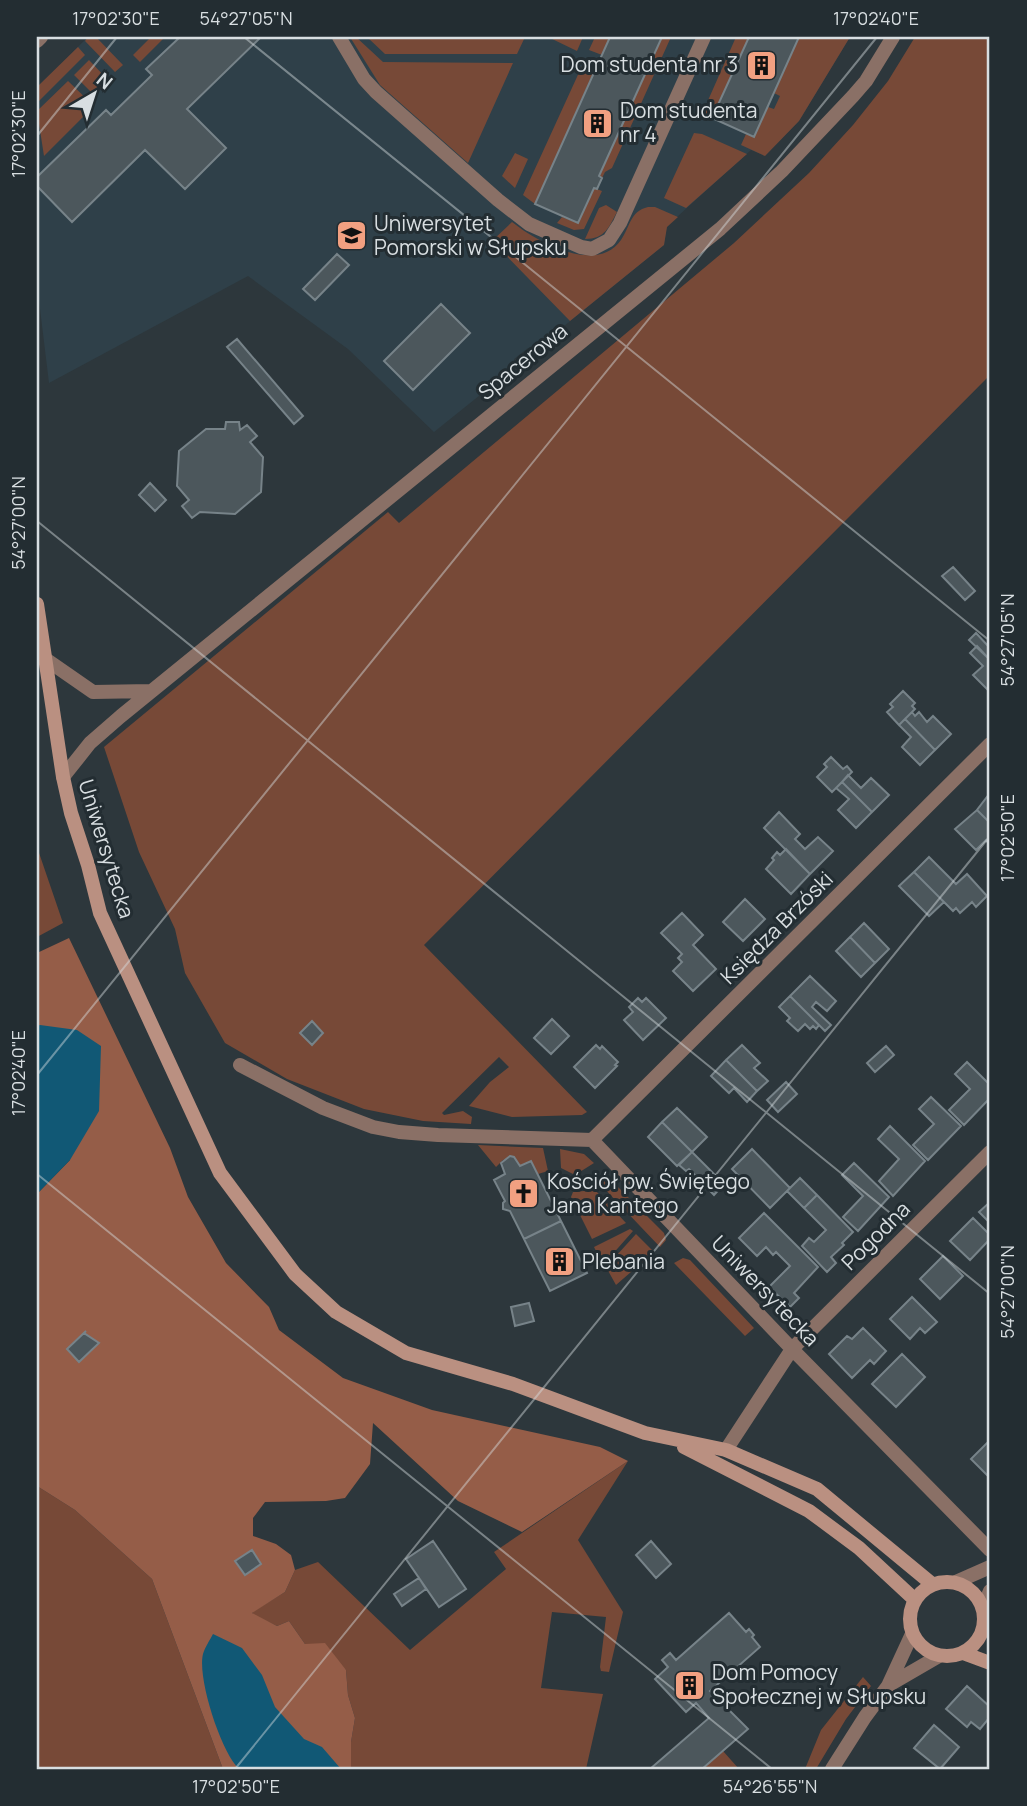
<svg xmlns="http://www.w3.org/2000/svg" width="1027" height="1806" font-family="Manrope,sans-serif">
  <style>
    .built { fill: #2f4049 }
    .green { fill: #774937 }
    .forest { fill: #955d48 }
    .water { fill: #115875 }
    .building { fill: #4c575c; stroke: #778389; stroke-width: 2 }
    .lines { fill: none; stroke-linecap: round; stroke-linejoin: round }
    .minor { stroke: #8a7066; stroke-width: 14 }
    .tertiary { stroke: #8a7066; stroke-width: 14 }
    .secondary { stroke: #ba9081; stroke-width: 14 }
    .ticks { fill: none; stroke: #d8dee1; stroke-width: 2; stroke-opacity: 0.45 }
    .labels { text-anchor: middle; stroke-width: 6; stroke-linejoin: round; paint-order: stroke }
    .poi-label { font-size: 21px; fill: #d8dee1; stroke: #232d32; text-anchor: start }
    .street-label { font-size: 21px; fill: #d8dee1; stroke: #232d32 }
    .neatline { fill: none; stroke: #d8dee1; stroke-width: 2.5 }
    .ticks-label { font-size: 18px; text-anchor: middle; fill: #d8dee1 }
  </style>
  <rect width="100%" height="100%" fill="#2d373c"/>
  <!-- built -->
  <path class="built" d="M88 37H850L799 121 765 156 751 150 667 226 664 245 537 348H528L514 359 515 367 434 432 348 349 248 276 49 383 37 284V87Z"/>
  <!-- green -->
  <path class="green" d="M88 37H96L123 65 115 72 85 41Z
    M151 37H165L140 62 133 55Z
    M350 37H356L383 62 513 63 468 163 380 85Z
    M367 37H525L517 54H385Z
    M548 37H583L577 51Z
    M595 37H610L602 55 589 50Z
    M662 37H671L612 168 605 172 602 178 599 176Z
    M736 37H749L712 118 702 114Z
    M799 37H850L799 121 765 156 741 145 746 134 754 137 768 107 774 109 780 96 774 93Z
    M915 37H990V375L424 945 587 1112 582 1115 512 1117 469 1106 490 1082 509 1067 499 1057 442 1113 444 1115 463 1111 472 1117 471 1124 423 1121 364 1109 287 1079 225 1043 185 973 175 929 139 852 104 747 388 512 399 523 734 243 809 173 853 125 888 81Z
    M78 47 85 55 37 103V87Z
    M89 60 108 80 97 93 93 94 74 75Z
    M582 66 594 71 535 204 523 195Z
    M68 81 94 106 44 156 37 111Z
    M694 133 702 134 747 154 686 208 664 198Z
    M515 153 528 159 515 188 502 176Z
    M594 188 602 191 584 229 574 230 557 223 562 217 578 223Z
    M606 205 617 212C609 227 605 239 585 239L599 208Z
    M648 207H655L678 217 667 227 664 245 570 321 492 241 512 222C537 242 597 275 621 240 630 227 630 211 648 207Z
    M37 847 63 923 37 937Z
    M478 1145 543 1148 548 1171 538 1174 531 1161 520 1166 514 1157 503 1160 496 1167Z
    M560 1149 584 1154 594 1163 575 1175 561 1168Z
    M608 1177 664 1233 666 1240 660 1247 600 1184Z
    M595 1190 626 1223 592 1239 571 1197 573 1192Z
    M630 1229 633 1231 603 1265 594 1247Z
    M636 1234 654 1252 616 1285 606 1267Z
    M683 1258 690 1260 754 1328 745 1336 674 1263Z
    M628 1461 578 1540 623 1612 609 1672 601 1671 600 1667 606 1617 552 1612 541 1688 603 1694 586 1769H351V1742L355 1718 348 1695 346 1670 305 1644 289 1621 277 1626 254 1615 252 1613 254 1611 285 1592 295 1570 318 1562 410 1650 506 1569 494 1552Z
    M37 1486 75 1510 152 1579 223 1769H37Z
    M863 1677 871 1686 846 1719 816 1769H805L821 1730Z
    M723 1751 739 1769H702Z"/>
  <!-- forest -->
  <path class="forest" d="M69 938 170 1148 188 1197 226 1263 269 1307 279 1330 343 1378 432 1410 600 1447 628 1461 522 1532 458 1501 373 1423 370 1464 345 1498 326 1501 265 1502 253 1518V1536L276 1544 291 1555 295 1570 285 1592 252 1613 277 1626 289 1621 305 1644 325 1643 346 1670 348 1695 355 1718 351 1742V1769H223L152 1579 75 1510 37 1486V1194L70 1160 37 1026V953Z"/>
  <!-- water -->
  <path class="water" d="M40 1025 77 1030 101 1046 99 1111 70 1160 37 1194V1026Z
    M213 1634 242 1648 262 1675 275 1707 304 1739 322 1747 341 1769H239C221 1752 197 1678 203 1654 205 1647 210 1640 213 1634Z"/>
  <!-- building -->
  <path class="building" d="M180 37H261L187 109 226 148 185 189 145 150 72 222 37 186V177L106 110 111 115 152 75 146 69Z
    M610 37H662L599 176 602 178 597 189 594 188 578 223 535 204Z
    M749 37H799L754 137 712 118Z
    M337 254 349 265 315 300 303 289Z
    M441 304 470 333 413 390 384 361Z
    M237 339 303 416 294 424 227 347Z
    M226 422H239L240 430 247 425 257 436 250 442 263 457 261 492 235 514 200 512 192 518 182 506 189 500 177 486 179 451 206 429H225Z
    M150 483 166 500 155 511 139 495Z
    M953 567 975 591 965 600 942 576Z
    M976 633 989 647 990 646V660L969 640Z
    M977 646 990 660V692L973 675 983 666 970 653Z
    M903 691 915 703 912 706 915 709 899 725 887 712 893 707 890 704Z
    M912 712 915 716 919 712 927 722 933 716 951 734 935 750 905 719Z
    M905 719 935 750 920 765 902 747 911 737 899 725Z
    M831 757 843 769 847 766 852 772 832 792 817 777 827 767 824 764Z
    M848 775 861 788 871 778 889 795 872 812 842 782Z
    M842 782 872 812 856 828 838 810 849 799 836 788Z
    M990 793V823L977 810Z
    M977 810 990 823V841L988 843 986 840 976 850 955 829Z
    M779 812 800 834 795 839 805 849 818 837 833 851 810 874 764 828Z
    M786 849 810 874 791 894 766 869 774 860 772 858 777 852 780 855Z
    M929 857 956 884 967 874 987 896 976 907 972 902 960 913 956 908 953 911 914 872Z
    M914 872 944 902 929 916 899 886Z
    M745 899 765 919 743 941 723 922Z
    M682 913 703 935 693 945 716 969 693 991 673 971 682 962 678 958 682 954 661 933Z
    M864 923 889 949 875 963 850 937Z
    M850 937 875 963 861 977 836 951Z
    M810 976 836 1001 827 1011 816 1002 812 1007 831 1025 825 1031 790 996Z
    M790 996 819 1025 816 1029 813 1026 810 1029 805 1024 798 1031 787 1021 790 1018 779 1007Z
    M638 998 642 1002 646 998 666 1018 643 1040 624 1020 633 1012 629 1007Z
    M552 1019 569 1036 551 1054 534 1038Z
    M312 1021 323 1033 312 1045 300 1033Z
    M596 1045 600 1049 602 1046 618 1062 615 1065 617 1066 595 1088 574 1067Z
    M742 1045 760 1063 754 1068 768 1081 757 1091 726 1060Z
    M886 1046 894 1055 875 1072 867 1063Z
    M726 1060 757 1091 747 1102 734 1088 729 1093 711 1076Z
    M967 1062 990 1085V1098L964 1125 949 1110 970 1089 955 1074Z
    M786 1082 797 1094 778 1112 767 1100Z
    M931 1097 961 1126 928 1160 913 1145 934 1124 919 1109Z
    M677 1108 707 1137 692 1152 662 1122Z
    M662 1122 692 1152 677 1166 648 1137Z
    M890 1126 925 1161 893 1196 879 1181 899 1159 878 1139Z
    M752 1149 790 1188 770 1208 732 1169Z
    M692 1152 724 1184 714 1195 689 1169 686 1171 679 1165Z
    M510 1156 514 1157 520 1166 531 1161 561 1221 524 1239 510 1211 503 1209V1203L505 1201 494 1180 505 1174 501 1163Z
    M854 1163 889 1197 858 1231 843 1217 863 1196 842 1175Z
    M800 1178 817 1195 804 1208 787 1191Z
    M817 1195 853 1232 842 1243 844 1245 831 1257 836 1263 827 1272 802 1246 809 1238 814 1242 826 1230 804 1208Z
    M990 1202V1223L979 1212Z
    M764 1213 818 1267 794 1293 799 1298 790 1307 769 1287 790 1266 776 1252 773 1255 766 1247 757 1256 739 1238Z
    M973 1218 990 1235V1239L970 1260 950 1241Z
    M561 1221 587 1273 550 1291 524 1239Z
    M943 1256 963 1276 940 1299 920 1279Z
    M912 1297 937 1322 925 1333 920 1328 910 1339 890 1319Z
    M529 1303 534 1321 515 1326 511 1307Z
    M863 1328 886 1351 874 1364 870 1360 852 1378 829 1354 847 1336 852 1339Z
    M86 1331 84 1333 99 1343 79 1362 67 1349Z
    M902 1354 925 1377 896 1407 872 1384Z
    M987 1443 990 1445V1478L971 1459Z
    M433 1541 466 1589 439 1607 406 1559Z
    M651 1541 671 1564 656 1578 636 1555Z
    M252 1550 261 1564 245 1575 235 1561Z
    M419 1578 426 1589 402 1606 394 1594Z
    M729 1613 746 1632 749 1629 754 1635 752 1637 760 1647 710 1691 748 1729 702 1769H650L709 1718 696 1703 686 1712 655 1679 668 1667 662 1660 670 1653 676 1660Z
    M967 1686 990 1707V1717L980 1729 971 1722 967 1727 946 1709Z
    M934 1725 959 1747 940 1769 914 1748Z"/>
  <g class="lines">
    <!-- minor -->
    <path class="minor" d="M339 37 364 79 376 92 498 200 529 224 581 247 592 249 609 240 620 223 704 37
      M44 658 93 692 151 691
      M63 777 90 743 121 716 720 229 782 171 853 96 866 81 893 37
      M240 1065 323 1108 373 1127 399 1132 438 1135 592 1140 792 1349 990 1550
      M592 1140 990 744
      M726 1450 792 1349 990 1152
      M889 1685 939 1656
      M832 1769 865 1717 888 1686 912 1634"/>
    <!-- tertiary -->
    <path class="tertiary" d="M37 41 41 37
      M956 1582 990 1567
      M983 1608 990 1591"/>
    <!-- secondary -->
    <path class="secondary" d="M37 604 63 777 71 813 88 865 100 913 220 1173 295 1274 336 1312 406 1353 513 1384 645 1433 726 1450 817 1489 932 1584
      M684 1447 809 1511 859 1548 914 1599
      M910 1619a37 37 0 1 1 74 0a37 37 0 1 1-74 0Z
      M963 1653 990 1663"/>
  </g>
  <!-- ticks -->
  <path class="ticks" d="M244 37 990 641M37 136 117 37M37 521 990 1294M37 1075 877 37M37 1174 772 1769M235 1769 990 836"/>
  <!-- icons -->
  <defs>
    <symbol id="building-square" viewBox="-11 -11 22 22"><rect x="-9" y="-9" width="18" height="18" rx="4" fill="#f2a081" stroke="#232d32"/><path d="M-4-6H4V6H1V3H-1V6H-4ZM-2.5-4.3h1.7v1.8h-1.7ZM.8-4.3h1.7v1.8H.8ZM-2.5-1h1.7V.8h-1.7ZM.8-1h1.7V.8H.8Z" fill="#111"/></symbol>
    <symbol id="university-square" viewBox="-11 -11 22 22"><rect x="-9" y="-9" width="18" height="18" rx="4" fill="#f2a081" stroke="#232d32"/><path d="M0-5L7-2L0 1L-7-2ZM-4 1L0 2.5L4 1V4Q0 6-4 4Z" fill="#111"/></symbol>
    <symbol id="church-square" viewBox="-11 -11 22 22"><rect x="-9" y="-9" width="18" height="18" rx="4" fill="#f2a081" stroke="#232d32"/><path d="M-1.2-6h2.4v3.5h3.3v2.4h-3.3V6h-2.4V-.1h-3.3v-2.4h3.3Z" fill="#111"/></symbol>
  </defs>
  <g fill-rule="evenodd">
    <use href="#building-square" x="744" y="48" width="35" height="35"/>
    <use href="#building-square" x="580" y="106" width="35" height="35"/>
    <use href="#university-square" x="334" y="218" width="35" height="35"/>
    <use href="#church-square" x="506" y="1176" width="35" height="35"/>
    <use href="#building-square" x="542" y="1244" width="35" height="35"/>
    <use href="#building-square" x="672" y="1668" width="35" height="35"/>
  </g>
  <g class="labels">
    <!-- poi labels -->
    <g class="poi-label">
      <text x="738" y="72" text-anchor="end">Dom studenta nr 3</text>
      <text x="620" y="118">Dom studenta<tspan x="620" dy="24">nr 4</tspan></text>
      <text x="374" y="231">Uniwersytet<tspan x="374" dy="24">Pomorski w Słupsku</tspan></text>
      <text x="547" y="1189">Kościół pw. Świętego<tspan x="547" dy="24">Jana Kantego</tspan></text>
      <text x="582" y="1269">Plebania</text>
      <text x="712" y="1680">Dom Pomocy<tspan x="712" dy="24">Społecznej w Słupsku</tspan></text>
    </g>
    <!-- street labels -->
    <g class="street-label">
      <text transform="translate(523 362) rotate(-39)" y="7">Spacerowa</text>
      <text transform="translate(106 849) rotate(73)" y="7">Uniwersytecka</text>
      <text transform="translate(777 928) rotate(-45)" y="7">Księdza Brzóski</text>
      <text transform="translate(876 1236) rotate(-45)" y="7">Pogodna</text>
      <text transform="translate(765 1291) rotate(46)" y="7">Uniwersytecka</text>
    </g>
  </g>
  <!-- border -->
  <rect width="1027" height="1806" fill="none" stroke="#232d32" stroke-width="77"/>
  <!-- north arrow -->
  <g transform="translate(94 94) rotate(39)" stroke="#232d32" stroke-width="5" paint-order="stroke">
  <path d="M0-5L12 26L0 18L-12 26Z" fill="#d8dee1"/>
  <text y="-10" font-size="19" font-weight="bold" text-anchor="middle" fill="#d8dee1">N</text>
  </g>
  <rect x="38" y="38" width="950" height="1730" class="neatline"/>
  <g class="ticks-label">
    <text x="116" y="25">17°02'30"E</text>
    <text x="246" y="25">54°27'05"N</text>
    <text x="876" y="25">17°02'40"E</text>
    <text transform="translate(19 134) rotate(-90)" y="6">17°02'30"E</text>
    <text transform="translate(19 523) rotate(-90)" y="6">54°27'00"N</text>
    <text transform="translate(1008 640) rotate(-90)" y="6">54°27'05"N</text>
    <text transform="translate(1008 838) rotate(-90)" y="6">17°02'50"E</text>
    <text transform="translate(19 1073) rotate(-90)" y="6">17°02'40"E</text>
    <text transform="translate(1008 1292) rotate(-90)" y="6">54°27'00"N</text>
    <text x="236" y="1793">17°02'50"E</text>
    <text x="770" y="1793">54°26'55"N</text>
  </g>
</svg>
